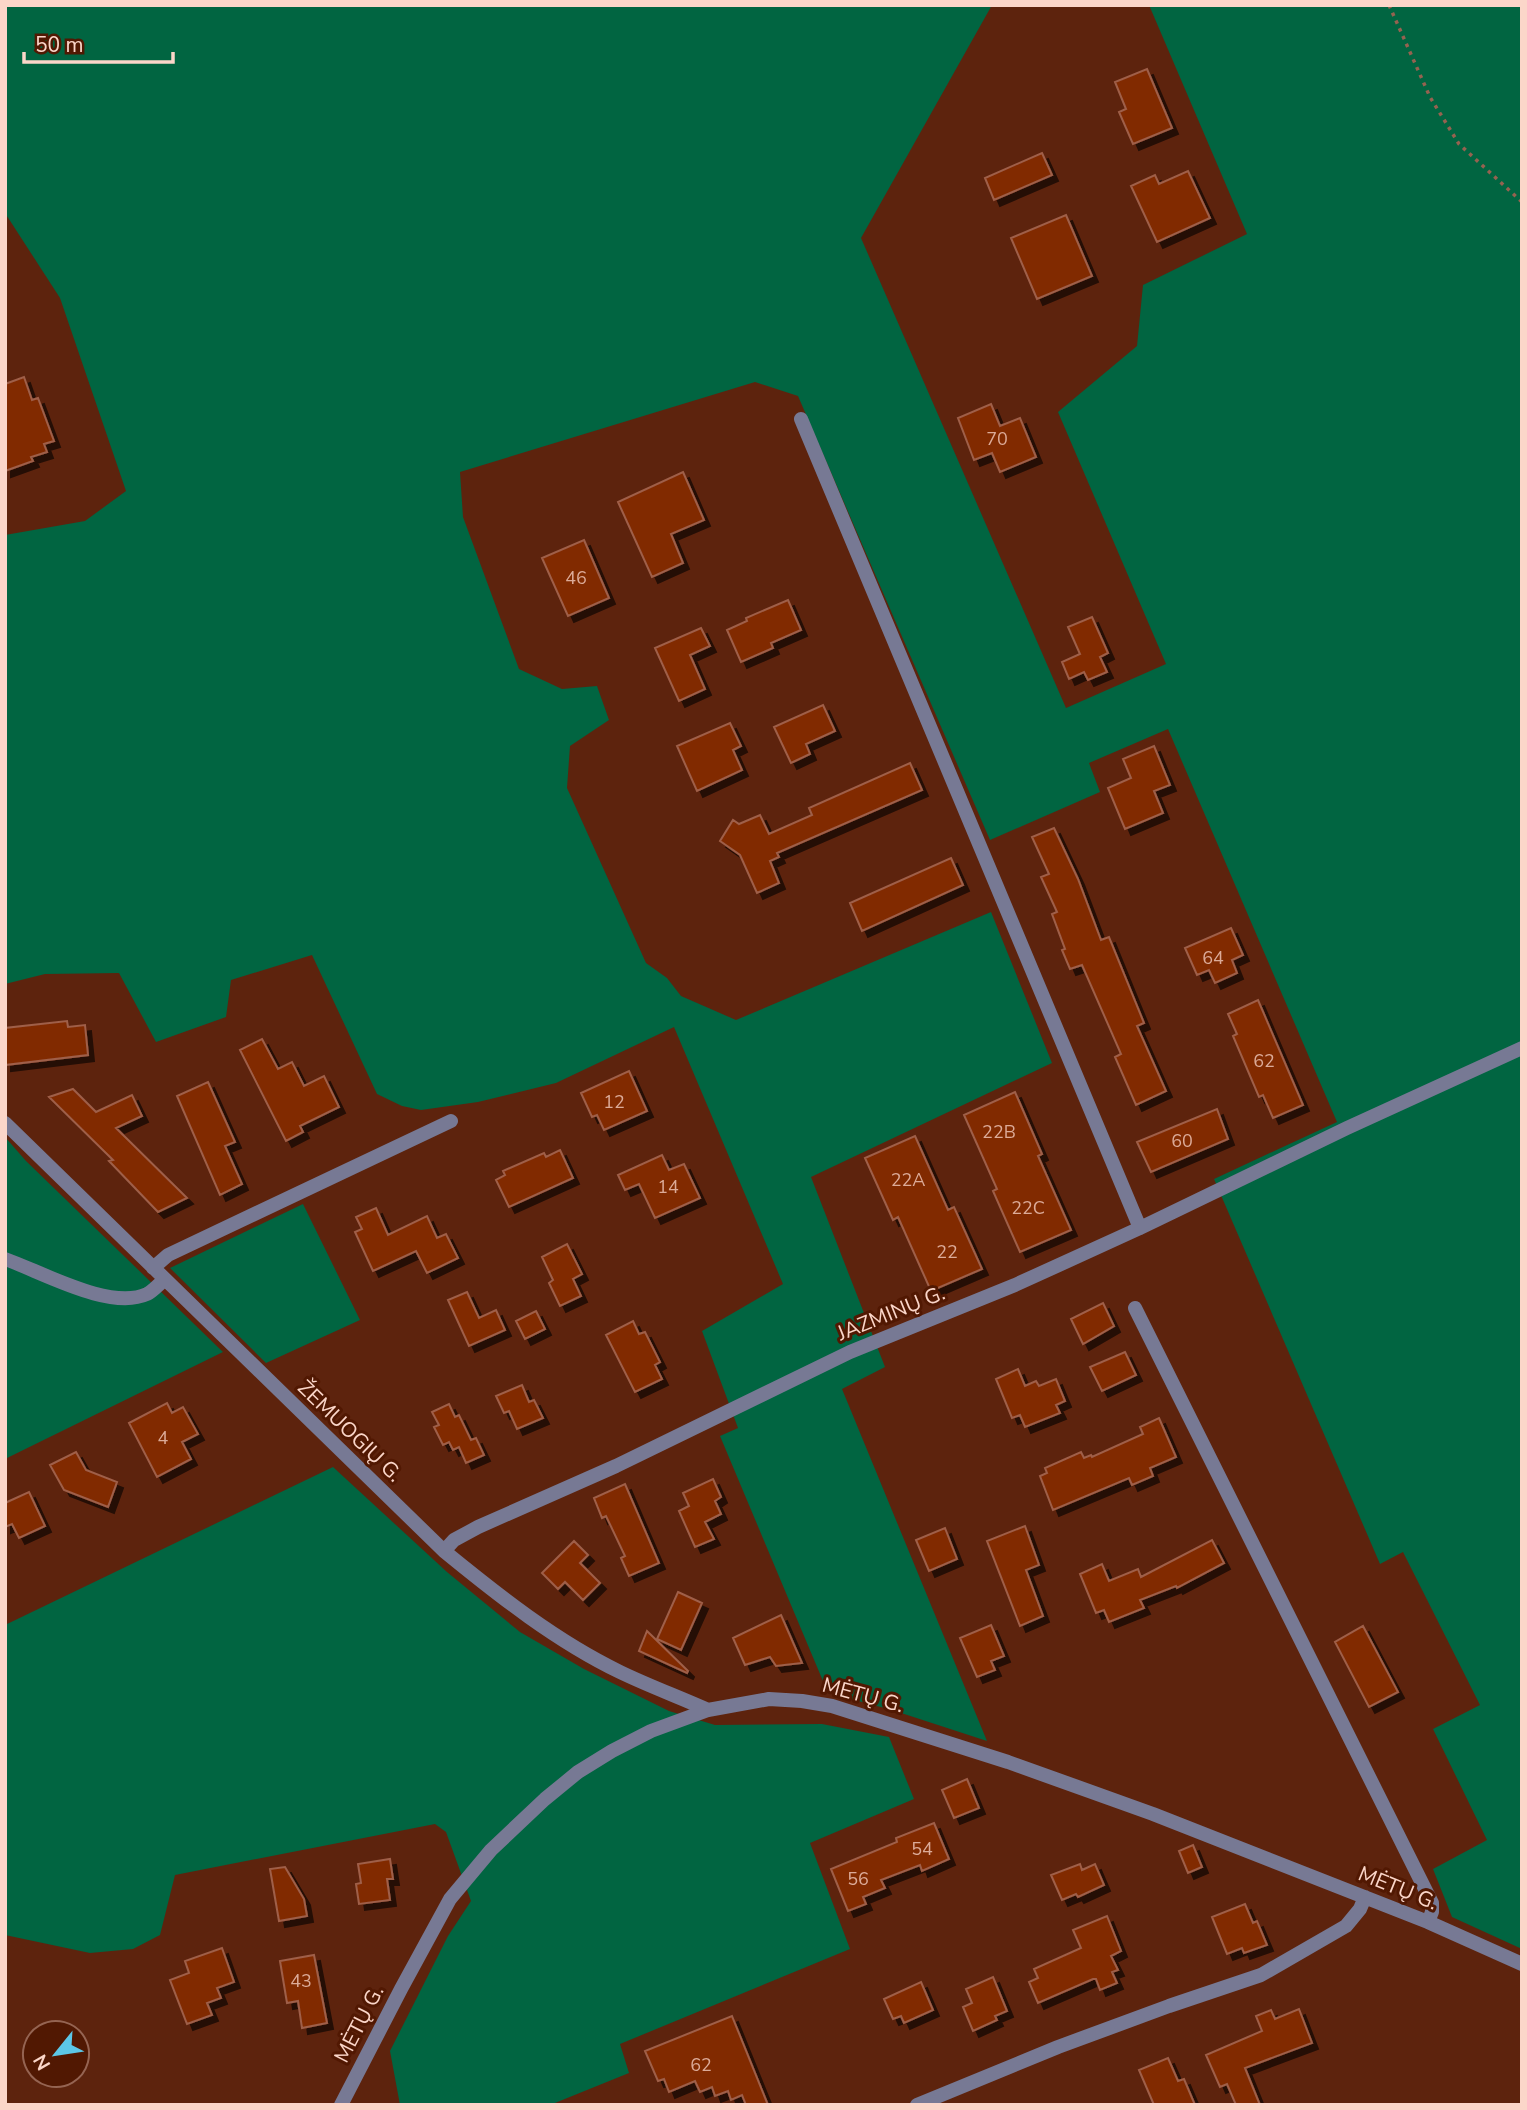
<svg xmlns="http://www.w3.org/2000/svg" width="1527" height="2110" font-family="'Nunito Sans',sans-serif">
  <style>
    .green { fill: #016541 }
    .building { fill: #812b03; stroke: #9f5f48; stroke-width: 2; filter: url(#shadow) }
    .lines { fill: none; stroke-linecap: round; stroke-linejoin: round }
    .path { stroke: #956250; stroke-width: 3.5; stroke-dasharray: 3.5 5; stroke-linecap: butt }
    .street { stroke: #777994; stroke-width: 14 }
    .labels { text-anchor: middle; stroke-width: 6; stroke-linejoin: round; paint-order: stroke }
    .number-label { font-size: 18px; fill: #dcab98 }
    .street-label { font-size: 21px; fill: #fbd6c9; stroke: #511802 }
  </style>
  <defs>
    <filter id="shadow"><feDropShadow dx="6" dy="6" stdDeviation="0" flood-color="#0009"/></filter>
  </defs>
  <rect width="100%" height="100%" fill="#5d230d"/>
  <!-- green -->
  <path class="green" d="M5 5H992L861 238 1066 708 1166 664 1058 412 1137 346 1143 285 1247 234 1149 5H1522V1949L1452 1917 1433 1869 1487 1840 1433 1729 1480 1705 1403 1552 1380 1564 1214 1179 1337 1122 1168 729 1089 763 1100 792 990 840 798 396 755 382 460 472 463 517 519 669 562 689 597 686 609 720 570 746 567 788 646 963 667 978 681 996 736 1020 991 912 1052 1063 811 1177 885 1367 842 1389 987 1741 892 1710 828 1693 720 1436 738 1428 702 1331 783 1284 674 1027 556 1083 478 1102 421 1110 402 1106 377 1094 312 955 231 980 226 1017 156 1042 119 973 45 974 5 984V535L85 521 126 491 60 298 5 213Z
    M5 1137 26 1161 223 1352 5 1459Z
    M303 1204 360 1320 266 1363 170 1268Z
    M333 1467 447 1572 520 1632 584 1669 669 1711 715 1725 822 1724 889 1737 914 1799 810 1843 850 1949 620 2044 629 2073 550 2105H400L390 2051 448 1936 471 1901 446 1832 435 1824 175 1875 160 1935 133 1949 90 1953 5 1935V1625Z"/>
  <!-- building -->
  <path class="building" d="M1147 69 1172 128 1133 144 1119 112 1126 109 1115 82Z
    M1042 153 1052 175 994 200 985 178Z
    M1188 171 1210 218 1157 242 1131 186 1155 175 1159 184Z
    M1066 215 1092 276 1037 299 1011 238Z
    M24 377 32 400 38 398 54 441 44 444 47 452 31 457 33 461 5 471V384Z
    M991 404 1000 426 1020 418 1036 457 1000 472 992 453 974 460 958 418Z
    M683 472 704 520 671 534 683 563 652 577 618 502Z
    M584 540 609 598 568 616 542 558Z
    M788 600 801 630 771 643 773 648 741 662 727 630 747 621 746 618Z
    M1092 617 1108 653 1100 657 1107 672 1088 680 1084 672 1069 679 1062 662 1080 654 1068 627Z
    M701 628 710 646 690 655 705 689 679 701 655 648Z
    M823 705 835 731 806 744 810 754 791 763 774 727Z
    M730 723 741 746 733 750 742 770 697 791 677 746Z
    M1154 746 1170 785 1154 791 1163 813 1125 829 1108 788 1131 778 1123 759Z
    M910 763 922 790 777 853 779 857 770 861 779 883 757 893 740 855 720 841 733 820 739 824 760 815 769 834 812 815 809 808Z
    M1054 828 1078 879 1101 940 1109 937 1144 1023 1137 1026 1166 1091 1136 1105 1115 1057 1121 1054 1082 965 1070 969 1062 950 1065 949 1052 914 1057 912 1041 877 1049 874 1032 837Z
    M951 858 963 885 862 931 850 903Z
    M1231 928 1243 955 1232 960 1237 973 1215 983 1209 970 1197 975 1185 948Z
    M1258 1000 1303 1105 1273 1118 1263 1095 1259 1097 1233 1036 1237 1034 1228 1014Z
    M67 1021 68 1027 85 1025 88 1055 5 1065V1028Z
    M262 1039 278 1069 292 1062 304 1086 324 1076 339 1107 300 1126 303 1132 286 1141 240 1050Z
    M629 1071 647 1111 604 1130 597 1115 592 1117 581 1093Z
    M208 1082 235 1142 225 1146 242 1184 220 1195 177 1096Z
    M73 1089 96 1112 132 1095 142 1116 116 1128 187 1198 158 1212 109 1161 113 1160 49 1097Z
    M1015 1092 1042 1154 1038 1156 1071 1230 1020 1252 993 1191 997 1189 964 1115Z
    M1217 1109 1228 1139 1151 1172 1137 1142Z
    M915 1136 948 1210 954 1207 982 1269 931 1291 898 1217 893 1220 865 1158Z
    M560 1150 573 1178 509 1207 496 1180 505 1175 503 1171 544 1153 546 1157Z
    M662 1155 669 1170 684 1164 700 1198 655 1218 639 1184 625 1190 618 1175Z
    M376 1208 388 1235 427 1216 437 1238 446 1234 458 1258 427 1273 416 1251 373 1271 355 1232 362 1229 356 1217Z
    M567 1244 582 1274 573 1279 581 1296 560 1306 549 1283 553 1280 542 1257Z
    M467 1292 479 1318 496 1310 505 1330 469 1346 448 1300Z
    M1103 1303 1114 1326 1083 1344 1071 1319Z
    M536 1311 545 1329 525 1339 516 1321Z
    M633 1321 639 1334 645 1332 660 1362 655 1365 662 1379 635 1392 606 1335Z
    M1125 1352 1136 1375 1102 1391 1090 1367Z
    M1018 1369 1025 1386 1036 1381 1039 1386 1056 1379 1065 1401 1056 1405 1060 1413 1025 1427 1020 1415 1012 1418 996 1379Z
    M522 1385 529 1402 534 1400 543 1418 517 1429 509 1411 504 1413 496 1396Z
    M167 1403 172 1413 183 1407 198 1434 182 1442 191 1459 157 1477 129 1423Z
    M449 1404 455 1417 459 1415 471 1440 476 1438 484 1455 466 1463 459 1447 453 1450 449 1442 443 1445 434 1427 439 1425 432 1412Z
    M1159 1418 1176 1457 1150 1468 1153 1476 1132 1485 1129 1478 1053 1510 1040 1476 1047 1473 1045 1468 1081 1452 1084 1458 1091 1455 1092 1457 1143 1434 1140 1427Z
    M76 1452 86 1470 117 1482 108 1507 64 1490 50 1465Z
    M713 1479 721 1497 715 1501 721 1514 705 1522 714 1539 695 1547 679 1511 689 1506 683 1493Z
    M625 1484 659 1563 629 1576 621 1558 625 1556 606 1516 602 1518 594 1498Z
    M29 1492 45 1526 19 1538 12 1524 5 1527V1503Z
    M1025 1526 1039 1565 1026 1570 1043 1616 1020 1626 987 1541Z
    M945 1528 957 1559 929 1571 916 1540Z
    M1212 1540 1224 1563 1177 1588 1176 1586 1140 1600 1144 1608 1109 1622 1104 1610 1096 1613 1080 1574 1102 1564 1109 1581 1138 1569 1141 1577Z
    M574 1541 588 1555 580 1563 600 1583 583 1600 565 1582 558 1589 542 1573Z
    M678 1592 702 1603 681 1650 657 1639Z
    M781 1615 802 1663 776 1666 770 1657 745 1665 733 1638Z
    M991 1625 1004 1656 991 1661 995 1670 977 1677 960 1638Z
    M1363 1626 1398 1692 1369 1707 1335 1642Z
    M647 1631 688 1671 687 1673 639 1651Z
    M967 1779 979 1808 954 1818 942 1790Z
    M934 1823 949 1859 922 1871 920 1865 881 1880 885 1888 863 1897 866 1904 848 1911 831 1869 897 1842 896 1838Z
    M1193 1845 1202 1867 1188 1873 1179 1851Z
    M390 1859 393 1879H387L390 1900 359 1904 356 1884 361 1883 358 1864Z
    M1080 1864 1082 1870 1095 1864 1104 1885 1078 1897 1076 1894 1062 1900 1051 1875Z
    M285 1867 304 1899 307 1916 279 1921 270 1869Z
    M1245 1904 1253 1923 1257 1921 1267 1945 1244 1953 1242 1948 1227 1954 1212 1917Z
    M1107 1916 1121 1951 1111 1956 1118 1970 1112 1972 1117 1983 1100 1990 1096 1979H1093L1038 2003 1029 1982 1038 1978 1034 1969 1081 1948 1073 1930Z
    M222 1948 234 1982 217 1988 221 1998 207 2003 212 2015 187 2024 170 1980 189 1973 185 1961Z
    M314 1955 327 2023 302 2028 298 2001 287 2003 280 1961Z
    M993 1977 1007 2011 995 2016 997 2020 973 2031 963 2007 972 2003 966 1989Z
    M921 1982 933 2010 904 2023 901 2016 893 2019 884 1999Z
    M1299 2009 1312 2043 1245 2068 1260 2105H1236L1227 2084 1220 2087 1206 2055 1262 2031 1256 2016 1271 2010 1275 2019Z
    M732 2016 768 2105H746L742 2095 731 2100 728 2091 715 2096 712 2087 700 2092 695 2081 669 2092 664 2079 658 2081 645 2051Z
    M1168 2058 1178 2081 1184 2079 1195 2105H1154L1139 2070Z"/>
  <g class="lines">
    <!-- path -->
    <path class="path" d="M1389 5 1430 97 1459 144 1522 202"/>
    <!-- street -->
    <path class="street" d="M801 419 1140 1228
      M5 1123 444 1551C499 1596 556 1641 620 1672 649 1686 679 1697 708 1710
      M5 1259C42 1272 110 1311 147 1294 153 1291 159 1284 164 1280
      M153 1268 168 1255 451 1121
      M1135 1308 1432 1903V1912L1428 1922
      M444 1551 454 1540 478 1527 616 1466 850 1352 1015 1285 1140 1228 1347 1128 1522 1048
      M341 2105 401 1989 450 1899 491 1850 545 1799 578 1772 612 1751 651 1731 708 1710 769 1699 802 1701 832 1706 1008 1762 1153 1814 1428 1922 1522 1964
      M917 2105 1058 2047 1169 2006 1261 1975 1346 1926 1360 1909 1365 1897"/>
  </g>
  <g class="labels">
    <!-- number labels -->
    <g class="number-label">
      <text x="997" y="445">70</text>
      <text x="576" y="584">46</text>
      <text x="1213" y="964">64</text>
      <text x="1264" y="1067">62</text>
      <text x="614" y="1108">12</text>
      <text x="999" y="1138">22B</text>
      <text x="1182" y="1147">60</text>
      <text x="908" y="1186">22A</text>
      <text x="668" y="1193">14</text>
      <text x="1028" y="1214">22C</text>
      <text x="947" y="1258">22</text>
      <text x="163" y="1444">4</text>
      <text x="922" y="1855">54</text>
      <text x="858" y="1885">56</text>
      <text x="301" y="1987">43</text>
      <text x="701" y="2071">62</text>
    </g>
    <!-- street labels -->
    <g class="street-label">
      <text transform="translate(891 1313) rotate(-22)" y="7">JAZMINŲ G.</text>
      <text transform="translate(350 1431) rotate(44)" y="7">ŽEMUOGIŲ G.</text>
      <text transform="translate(863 1695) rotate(15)" y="7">MĖTŲ G.</text>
      <text transform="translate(1398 1888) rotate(22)" y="7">MĖTŲ G.</text>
      <text transform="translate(359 2024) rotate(-63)" y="7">MĖTŲ G.</text>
    </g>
  </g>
  <!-- border -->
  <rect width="1527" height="2110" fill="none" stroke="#fbd6c9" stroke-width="14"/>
  <!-- north arrow -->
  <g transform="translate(56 2054) rotate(240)"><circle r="33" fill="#511802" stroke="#956452" stroke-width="2"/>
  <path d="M0-5L12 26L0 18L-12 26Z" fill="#5cc7e7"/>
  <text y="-10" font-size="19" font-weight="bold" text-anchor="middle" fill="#fbd6c9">N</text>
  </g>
  <!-- scale -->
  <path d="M24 52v10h149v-10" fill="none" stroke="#fbd6c9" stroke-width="3.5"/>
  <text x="35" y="52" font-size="21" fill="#fbd6c9" stroke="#511802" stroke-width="5" paint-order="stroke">50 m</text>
</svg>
